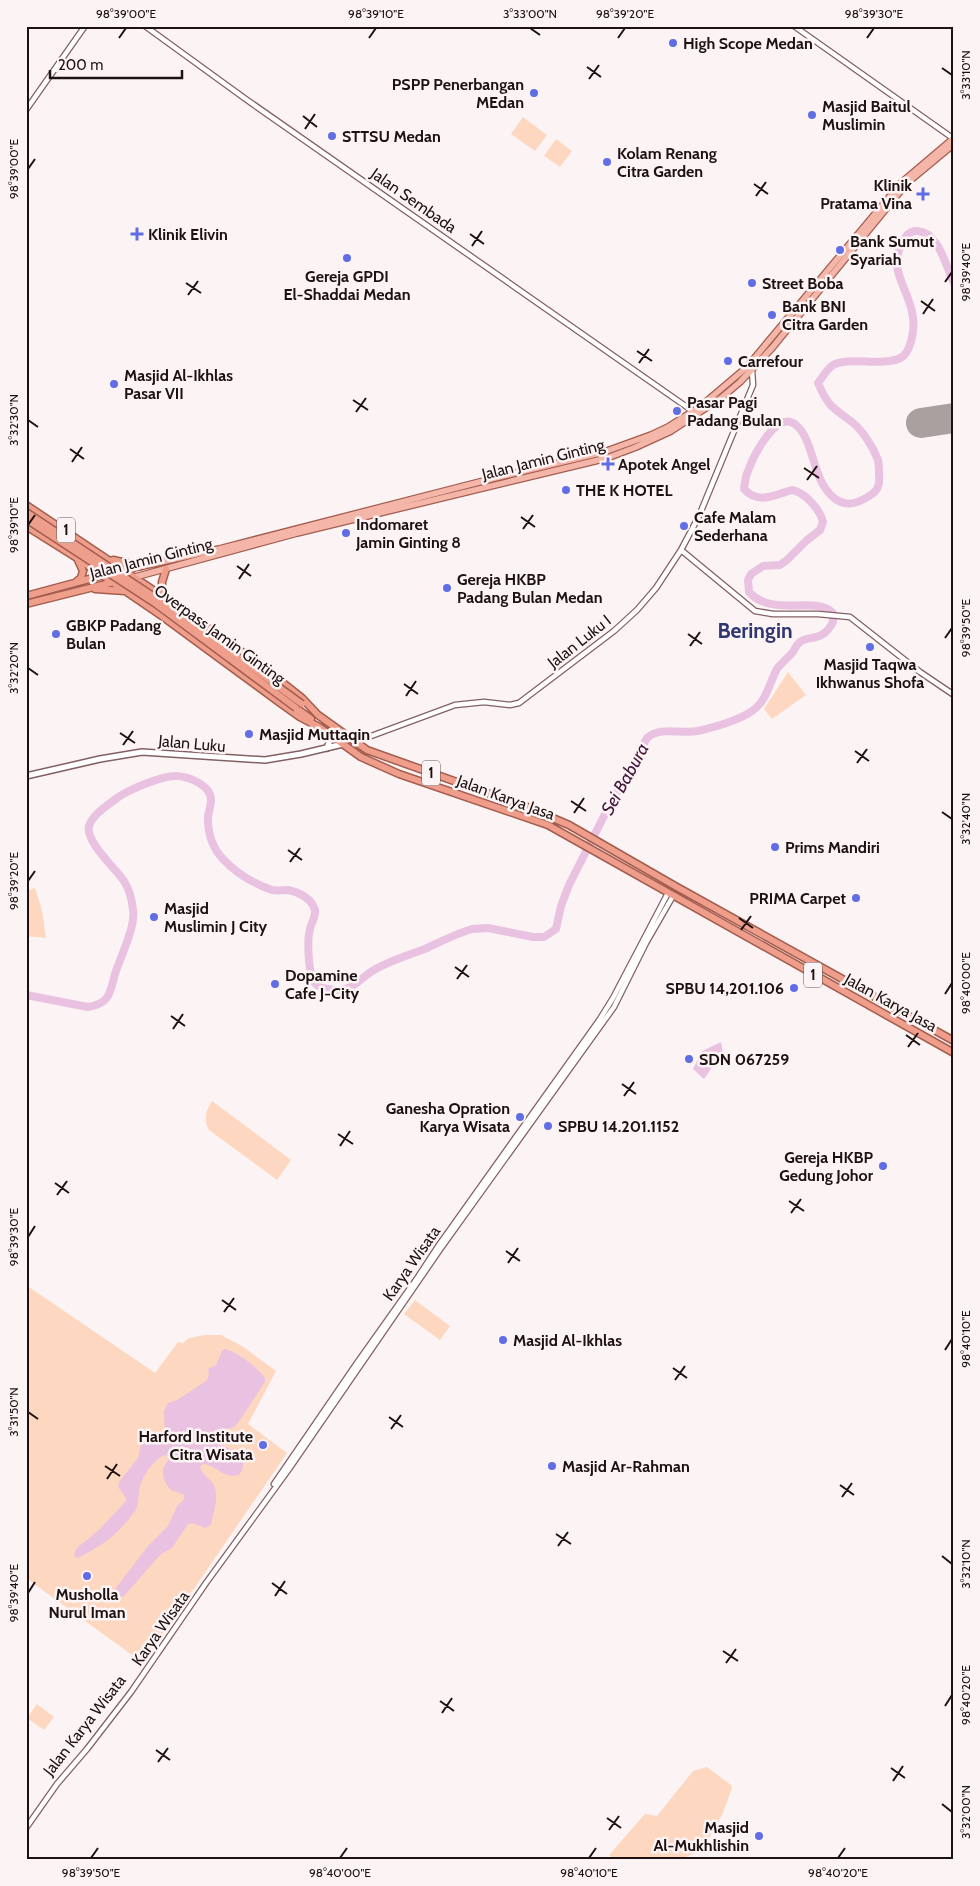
<svg xmlns="http://www.w3.org/2000/svg" width="980" height="1886" font-family="Cabin,sans-serif">
  <style>
    .green { fill: #fdd7bf }
    .water { fill: #eac2e1 }
    .lines { fill: none; stroke-linecap: round; stroke-linejoin: round }
    .river { stroke: #eac2e1; stroke-width: 8 }
    .runway { stroke: #aaa0a0; stroke-width: 30 }
    .tertiary-casing { stroke: #836063; stroke-width: 7 }
    .secondary-casing { stroke: #836063; stroke-width: 8 }
    .primary-casing { stroke: #a35d4e; stroke-width: 8 }
    .trunk-casing { stroke: #a35d4e; stroke-width: 9 }
    .tertiary { stroke: #fff; stroke-width: 4.5 }
    .secondary { stroke: #fff; stroke-width: 5 }
    .primary { stroke: #f3b6a9; stroke-width: 5.5 }
    .trunk { stroke: #ef9e8c; stroke-width: 6 }
    .trunk-bridge-casing { stroke: #a35d4e; stroke-width: 9; stroke-linecap: butt }
    .trunk-bridge { stroke: #ef9e8c; stroke-width: 6 }
    .ticks { fill: none; stroke: #1e1112; stroke-width: 2 }
    .poi-dot { fill: #606de5; stroke: #fcf4f4; stroke-width: 2 }
    .labels { text-anchor: middle; stroke-width: 5; stroke-linejoin: round; paint-order: stroke }
    .shield { fill: #fcf4f4; stroke: #615556; stroke-width: 1 }
    .shield-label { font-size: 15px; font-weight: bold; fill: #1e1112 }
    .poi-label { font-size: 16px; font-weight: bold; fill: #1e1112; stroke: #fcf4f4; text-anchor: start }
    .street-label { font-size: 16px; fill: #1e1112; stroke: #fcf4f4 }
    .water-label { font-size: 18px; font-style: italic; fill: #45173e; stroke: #fcf4f4 }
    .district-label { font-size: 21px; font-weight: bold; fill: #2f3771; stroke: #fcf4f4 }
    .neatline { fill: none; stroke: #1e1112; stroke-width: 2 }
    .ticks-label { font-size: 12px; text-anchor: middle; fill: #1e1112 }
  </style>
  <rect width="100%" height="100%" fill="#fcf4f4"/>
  <!-- green -->
  <path class="green" d="M523 117 547 135 535 151 511 134Z
    M556 139 572 151 560 167 544 156Z
    M788 672 806 695 772 719 764 709Z
    M35 888 42 910 46 938 26 936V891Z
    M212 1101 291 1160 277 1180 209 1130C203 1120 206 1110 212 1101Z
    M26 1285 155 1373 178 1342 183 1343 189 1338 205 1335H221L242 1346 276 1371 248 1424 287 1453 143 1663 26 1578Z
    M415 1300 450 1326 440 1340 404 1314Z
    M37 1704 54 1717 44 1730 27 1718Z
    M707 1767 731 1785 732 1788 723 1813 701 1852 674 1860H615L609 1855 645 1814 657 1816 693 1771Z"/>
  <!-- water -->
  <path class="water" d="M721 1042 723 1053 717 1066H713L704 1079 693 1069 702 1051Z
    M225 1349C239 1353 256 1366 265 1378V1382L238 1423C236 1425 233 1428 231 1428 223 1431 205 1427 213 1442 229 1448 253 1455 239 1475 222 1479 216 1464 202 1464L200 1467C201 1473 208 1477 212 1482 221 1495 213 1511 211 1525L205 1528 193 1523 188 1524 172 1548 161 1554 124 1596 120 1597 116 1596 115 1589 148 1546 168 1526 177 1506 184 1499V1495C180 1492 177 1493 173 1491 166 1488 162 1476 163 1469 164 1465 167 1462 169 1458L168 1456 165 1455C153 1460 140 1479 139 1492 138 1499 139 1504 135 1511 119 1534 103 1545 78 1558L75 1557 74 1555 77 1548 100 1529 126 1501V1498L118 1487 119 1482 138 1458 141 1445 149 1439 165 1432 164 1411 168 1403 177 1400 206 1381 209 1376 208 1369 216 1365 222 1351Z"/>
  <g class="lines">
    <!-- river -->
    <path class="river" d="M26 995 88 1007C110 1004 110 992 115 974 120 958 136 926 133 910 132 900 129 889 124 881 115 868 85 841 89 826 93 814 108 805 117 798 128 790 161 776 175 776 188 776 211 785 211 800 211 805 209 811 208 816 207 831 212 848 223 859 235 872 253 883 269 889 276 892 281 890 288 890 299 892 312 899 315 910 316 917 311 923 310 929 307 940 308 975 315 983 319 988 330 990 337 990 353 991 361 977 374 970 389 961 408 955 425 949 440 942 455 934 472 929L488 928 533 937H544L556 929 561 906 569 885 603 818 647 738C660 726 681 734 698 731 715 727 738 721 752 711 767 701 769 683 777 669 781 663 788 658 793 652 795 649 796 645 799 643 807 634 822 644 833 622V613C816 595 772 618 749 592L748 580 751 574 763 566 780 565 787 560 806 541 820 530 823 522C820 510 805 492 792 490 774 495 759 505 744 489 745 483 745 477 748 471 753 457 777 408 796 425 815 441 811 479 834 498 846 507 857 504 869 496 878 491 880 485 879 475 879 470 879 464 878 460 873 447 863 431 852 422 845 416 835 411 829 403 824 397 821 390 818 383 822 378 827 369 833 365 850 355 895 370 906 353 913 342 915 324 912 312 907 286 886 267 904 240 906 235 910 232 915 231 938 229 946 267 954 283"/>
    <!-- runway -->
    <path class="runway" d="M921 423 954 418"/>
    <defs>
      <path id="tertiary" d="M145 26 247 100 694 412
        M794 26 954 139
        M26 110 85 26
        M681 550 755 611 773 614H818L850 617 920 672 954 695
        M355 742 455 705 484 702 510 705 519 703 614 631 637 610 656 588 681 550 699 516 753 385 752 370
        M274 1484 357 1363 418 1277 439 1245 600 1019 613 998 668 893
        M26 1828 57 1784 87 1749 131 1692 206 1583 289 1469 441 1248 591 1039 614 1007 646 943 673 896"/>
      <path id="secondary" d="M326 733 330 740 327 748
        M26 776 100 759 142 752 265 760 301 754 343 744"/>
      <path id="primary" d="M125 570 219 549 495 478 604 452 651 435 668 427 701 406 747 367 901 183 954 138
        M135 577 297 533 607 458 636 447 671 431 721 398 740 382 772 348 907 183 954 144"/>
      <path id="trunk" d="M26 505 171 602 263 667 302 698 318 715 367 750 527 807 569 825 675 886 954 1041
        M26 526 77 558 162 616 279 702 300 717 319 727 361 757 399 774 548 825 954 1053
        M113 560 141 566
        M77 581 81 578 83 571 78 560
        M95 589 125 591
        M162 595V582L166 569
        M26 596 104 575
        M26 604 114 582
        M296 708 311 719"/>
    </defs>
    <!-- tertiary casing -->
    <use href="#tertiary" class="tertiary-casing"/>
    <!-- secondary casing -->
    <use href="#secondary" class="secondary-casing"/>
    <!-- primary casing -->
    <use href="#primary" class="primary-casing"/>
    <!-- trunk casing -->
    <use href="#trunk" class="trunk-casing"/>
    <!-- tertiary -->
    <use href="#tertiary" class="tertiary"/>
    <!-- secondary -->
    <use href="#secondary" class="secondary"/>
    <!-- primary -->
    <use href="#primary" class="primary"/>
    <!-- trunk -->
    <use href="#trunk" class="trunk"/>
    <defs>
      <path id="trunk-bridge" d="M26 512 159 600 302 704
        M26 519 156 604 296 708"/>
    </defs>
    <!-- trunk-bridge casing -->
    <use href="#trunk-bridge" class="trunk-bridge-casing"/>
    <!-- trunk-bridge -->
    <use href="#trunk-bridge" class="trunk-bridge"/>
  </g>
  <!-- ticks -->
  <path class="ticks" d="M530 28 540 35M119 38 126 28M369 38 376 28M618 38 625 28M867 38 874 28M587 67 601 77M942 68 952 75M589 79 599 65M303 116 317 127M305 129 315 114M28 169 35 159M754 184 768 194M756 196 766 182M470 234 484 244M472 246 482 231M945 282 952 272M186 283 201 293M188 295 198 281M921 301 935 311M923 314 933 299M637 351 652 361M639 363 649 349M353 400 368 410M356 412 366 398M28 420 38 427M70 449 84 459M72 462 82 447M804 468 819 478M807 480 817 466M521 517 535 527M28 525 35 515M523 529 533 515M237 566 251 576M239 579 249 564M688 634 702 644M945 638 952 628M690 646 700 632M28 668 38 675M404 684 418 694M406 696 416 681M120 733 135 743M123 745 133 731M855 751 869 761M857 763 867 749M571 801 586 811M942 812 952 819M574 813 584 798M288 850 302 860M290 862 300 848M28 881 35 871M739 918 753 928M741 930 751 916M455 967 469 977M457 979 467 965M945 994 952 983M171 1016 185 1026M173 1029 183 1014M906 1035 920 1045M908 1047 918 1033M622 1084 636 1094M624 1096 634 1082M338 1134 353 1144M340 1146 350 1131M55 1183 69 1193M57 1195 67 1181M789 1201 804 1211M791 1213 801 1199M28 1237 35 1226M506 1251 520 1261M508 1263 518 1248M222 1300 236 1310M224 1312 234 1298M945 1350 952 1339M673 1368 687 1378M675 1380 685 1366M28 1412 38 1419M389 1417 403 1427M391 1429 401 1415M105 1466 120 1476M107 1479 117 1464M840 1485 854 1495M842 1497 852 1483M556 1534 571 1544M558 1546 568 1532M942 1556 952 1564M272 1583 287 1594M28 1593 35 1582M275 1596 285 1581M723 1651 738 1661M726 1663 736 1649M440 1701 454 1711M945 1706 952 1695M442 1713 452 1698M156 1750 170 1760M158 1762 168 1748M891 1768 905 1778M893 1781 903 1766M942 1804 952 1812M607 1818 621 1828M609 1830 619 1816M91 1858 98 1848M340 1858 347 1848M589 1858 596 1848M838 1858 845 1848"/>
  <!-- markers -->
  <g class="poi-dot">
    <circle cx="673" cy="43" r="5"/>
    <circle cx="534" cy="93" r="5"/>
    <circle cx="812" cy="115" r="5"/>
    <circle cx="332" cy="136" r="5"/>
    <circle cx="607" cy="162" r="5"/>
    <path d="M920.5 186.5h5v5h5v5h-5v5h-5v-5h-5v-5h5z"/>
    <path d="M134.5 226.5h5v5h5v5h-5v5h-5v-5h-5v-5h5z"/>
    <circle cx="840" cy="250" r="5"/>
    <circle cx="347" cy="258" r="5"/>
    <circle cx="752" cy="283" r="5"/>
    <circle cx="772" cy="315" r="5"/>
    <circle cx="728" cy="361" r="5"/>
    <circle cx="114" cy="384" r="5"/>
    <circle cx="677" cy="411" r="5"/>
    <path d="M605.5 456.5h5v5h5v5h-5v5h-5v-5h-5v-5h5z"/>
    <circle cx="566" cy="490" r="5"/>
    <circle cx="684" cy="526" r="5"/>
    <circle cx="346" cy="533" r="5"/>
    <circle cx="447" cy="588" r="5"/>
    <circle cx="56" cy="634" r="5"/>
    <circle cx="870" cy="647" r="5"/>
    <circle cx="249" cy="734" r="5"/>
    <circle cx="775" cy="847" r="5"/>
    <circle cx="856" cy="898" r="5"/>
    <circle cx="154" cy="917" r="5"/>
    <circle cx="275" cy="984" r="5"/>
    <circle cx="794" cy="988" r="5"/>
    <circle cx="689" cy="1059" r="5"/>
    <circle cx="520" cy="1117" r="5"/>
    <circle cx="548" cy="1126" r="5"/>
    <circle cx="883" cy="1166" r="5"/>
    <circle cx="503" cy="1340" r="5"/>
    <circle cx="263" cy="1445" r="5"/>
    <circle cx="552" cy="1466" r="5"/>
    <circle cx="87" cy="1576" r="5"/>
    <circle cx="759" cy="1836" r="5"/>
  </g>
  <g class="labels">
    <!-- shield labels -->
    <g class="shield">
      <rect x="57" y="517.5" width="18" height="25" rx="4"/>
      <rect x="422" y="760.5" width="18" height="25" rx="4"/>
      <rect x="804" y="962.5" width="18" height="25" rx="4"/>
    </g>
    <g class="shield-label">
      <text x="66" y="535">1</text>
      <text x="431" y="778">1</text>
      <text x="813" y="980">1</text>
    </g>
    <!-- poi labels -->
    <g class="poi-label">
      <text x="683" y="49">High Scope Medan</text>
      <text x="524" y="90" text-anchor="end">PSPP Penerbangan<tspan x="524" dy="18">MEdan</tspan></text>
      <text x="822" y="112">Masjid Baitul<tspan x="822" dy="18">Muslimin</tspan></text>
      <text x="342" y="142">STTSU Medan</text>
      <text x="617" y="159">Kolam Renang<tspan x="617" dy="18">Citra Garden</tspan></text>
      <text x="912" y="191" text-anchor="end">Klinik<tspan x="912" dy="18">Pratama Vina</tspan></text>
      <text x="148" y="240">Klinik Elivin</text>
      <text x="850" y="247">Bank Sumut<tspan x="850" dy="18">Syariah</tspan></text>
      <text x="347" y="282" text-anchor="middle">Gereja GPDI<tspan x="347" dy="18">El-Shaddai Medan</tspan></text>
      <text x="762" y="289">Street Boba</text>
      <text x="782" y="312">Bank BNI<tspan x="782" dy="18">Citra Garden</tspan></text>
      <text x="738" y="367">Carrefour</text>
      <text x="124" y="381">Masjid Al-Ikhlas<tspan x="124" dy="18">Pasar VII</tspan></text>
      <text x="687" y="408">Pasar Pagi<tspan x="687" dy="18">Padang Bulan</tspan></text>
      <text x="618" y="470">Apotek Angel</text>
      <text x="576" y="496">THE K HOTEL</text>
      <text x="694" y="523">Cafe Malam<tspan x="694" dy="18">Sederhana</tspan></text>
      <text x="356" y="530">Indomaret<tspan x="356" dy="18">Jamin Ginting 8</tspan></text>
      <text x="457" y="585">Gereja HKBP<tspan x="457" dy="18">Padang Bulan Medan</tspan></text>
      <text x="66" y="631">GBKP Padang<tspan x="66" dy="18">Bulan</tspan></text>
      <text x="870" y="670" text-anchor="middle">Masjid Taqwa<tspan x="870" dy="18">Ikhwanus Shofa</tspan></text>
      <text x="259" y="740">Masjid Muttaqin</text>
      <text x="785" y="853">Prims Mandiri</text>
      <text x="846" y="904" text-anchor="end">PRIMA Carpet</text>
      <text x="164" y="914">Masjid<tspan x="164" dy="18">Muslimin J City</tspan></text>
      <text x="285" y="981">Dopamine<tspan x="285" dy="18">Cafe J-City</tspan></text>
      <text x="784" y="994" text-anchor="end">SPBU 14,201.106</text>
      <text x="699" y="1065">SDN 067259</text>
      <text x="510" y="1114" text-anchor="end">Ganesha Opration<tspan x="510" dy="18">Karya Wisata</tspan></text>
      <text x="558" y="1132">SPBU 14.201.1152</text>
      <text x="873" y="1163" text-anchor="end">Gereja HKBP<tspan x="873" dy="18">Gedung Johor</tspan></text>
      <text x="513" y="1346">Masjid Al-Ikhlas</text>
      <text x="253" y="1442" text-anchor="end">Harford Institute<tspan x="253" dy="18">Citra Wisata</tspan></text>
      <text x="562" y="1472">Masjid Ar-Rahman</text>
      <text x="87" y="1600" text-anchor="middle">Musholla<tspan x="87" dy="18">Nurul Iman</tspan></text>
      <text x="749" y="1833" text-anchor="end">Masjid<tspan x="749" dy="18">Al-Mukhlishin</tspan></text>
    </g>
    <!-- street labels -->
    <g class="street-label">
      <text transform="translate(414 200) rotate(35)" y="6">Jalan Sembada</text>
      <text transform="translate(543 459) rotate(-14)" y="6">Jalan Jamin Ginting</text>
      <text transform="translate(151 558) rotate(-14)" y="6">Jalan Jamin Ginting</text>
      <text transform="translate(220 634) rotate(36)" y="6">Overpass Jamin Ginting</text>
      <text transform="translate(579 641) rotate(-38)" y="6">Jalan Luku I</text>
      <text transform="translate(192 743) rotate(5)" y="6">Jalan Luku</text>
      <text transform="translate(506 797) rotate(20)" y="6">Jalan Karya Jasa</text>
      <text transform="translate(891 1002) rotate(29)" y="6">Jalan Karya Jasa</text>
      <text transform="translate(411 1263) rotate(-55)" y="6">Karya Wisata</text>
      <text transform="translate(160 1628) rotate(-55)" y="6">Karya Wisata</text>
      <text transform="translate(84 1725) rotate(-52)" y="6">Jalan Karya Wisata</text>
    </g>
    <!-- water labels -->
    <g class="water-label">
      <text transform="translate(625 779) rotate(-61)" y="6">Sei Babura</text>
    </g>
    <!-- district labels -->
    <g class="district-label">
      <text x="755" y="638">Beringin</text>
    </g>
  </g>
  <!-- border -->
  <rect width="980" height="1886" fill="none" stroke="#fcf4f4" stroke-width="55"/>
  <!-- scale -->
  <path d="M50 70v8h132v-8" fill="none" stroke="#1e1112" stroke-width="2.5"/>
  <text x="58" y="70" font-size="15" fill="#1e1112" stroke="#fcf4f4" stroke-width="4" paint-order="stroke">200 m</text>
  <rect x="28" y="28" width="924" height="1830" class="neatline"/>
  <g class="ticks-label">
    <text x="126" y="18">98°39'00"E</text>
    <text x="376" y="18">98°39'10"E</text>
    <text x="530" y="18">3°33'00"N</text>
    <text x="625" y="18">98°39'20"E</text>
    <text x="874" y="18">98°39'30"E</text>
    <text transform="translate(966 75) rotate(-90)" y="4">3°33'10"N</text>
    <text transform="translate(14 169) rotate(-90)" y="4">98°39'00"E</text>
    <text transform="translate(966 272) rotate(-90)" y="4">98°39'40"E</text>
    <text transform="translate(14 420) rotate(-90)" y="4">3°32'30"N</text>
    <text transform="translate(14 525) rotate(-90)" y="4">98°39'10"E</text>
    <text transform="translate(966 628) rotate(-90)" y="4">98°39'50"E</text>
    <text transform="translate(14 668) rotate(-90)" y="4">3°32'20"N</text>
    <text transform="translate(966 819) rotate(-90)" y="4">3°32'40"N</text>
    <text transform="translate(14 881) rotate(-90)" y="4">98°39'20"E</text>
    <text transform="translate(966 983) rotate(-90)" y="4">98°40'00"E</text>
    <text transform="translate(14 1237) rotate(-90)" y="4">98°39'30"E</text>
    <text transform="translate(966 1339) rotate(-90)" y="4">98°40'10"E</text>
    <text transform="translate(14 1412) rotate(-90)" y="4">3°31'50"N</text>
    <text transform="translate(966 1564) rotate(-90)" y="4">3°32'10"N</text>
    <text transform="translate(14 1593) rotate(-90)" y="4">98°39'40"E</text>
    <text transform="translate(966 1695) rotate(-90)" y="4">98°40'20"E</text>
    <text transform="translate(966 1812) rotate(-90)" y="4">3°32'00"N</text>
    <text x="91" y="1877">98°39'50"E</text>
    <text x="340" y="1877">98°40'00"E</text>
    <text x="589" y="1877">98°40'10"E</text>
    <text x="838" y="1877">98°40'20"E</text>
  </g>
</svg>
